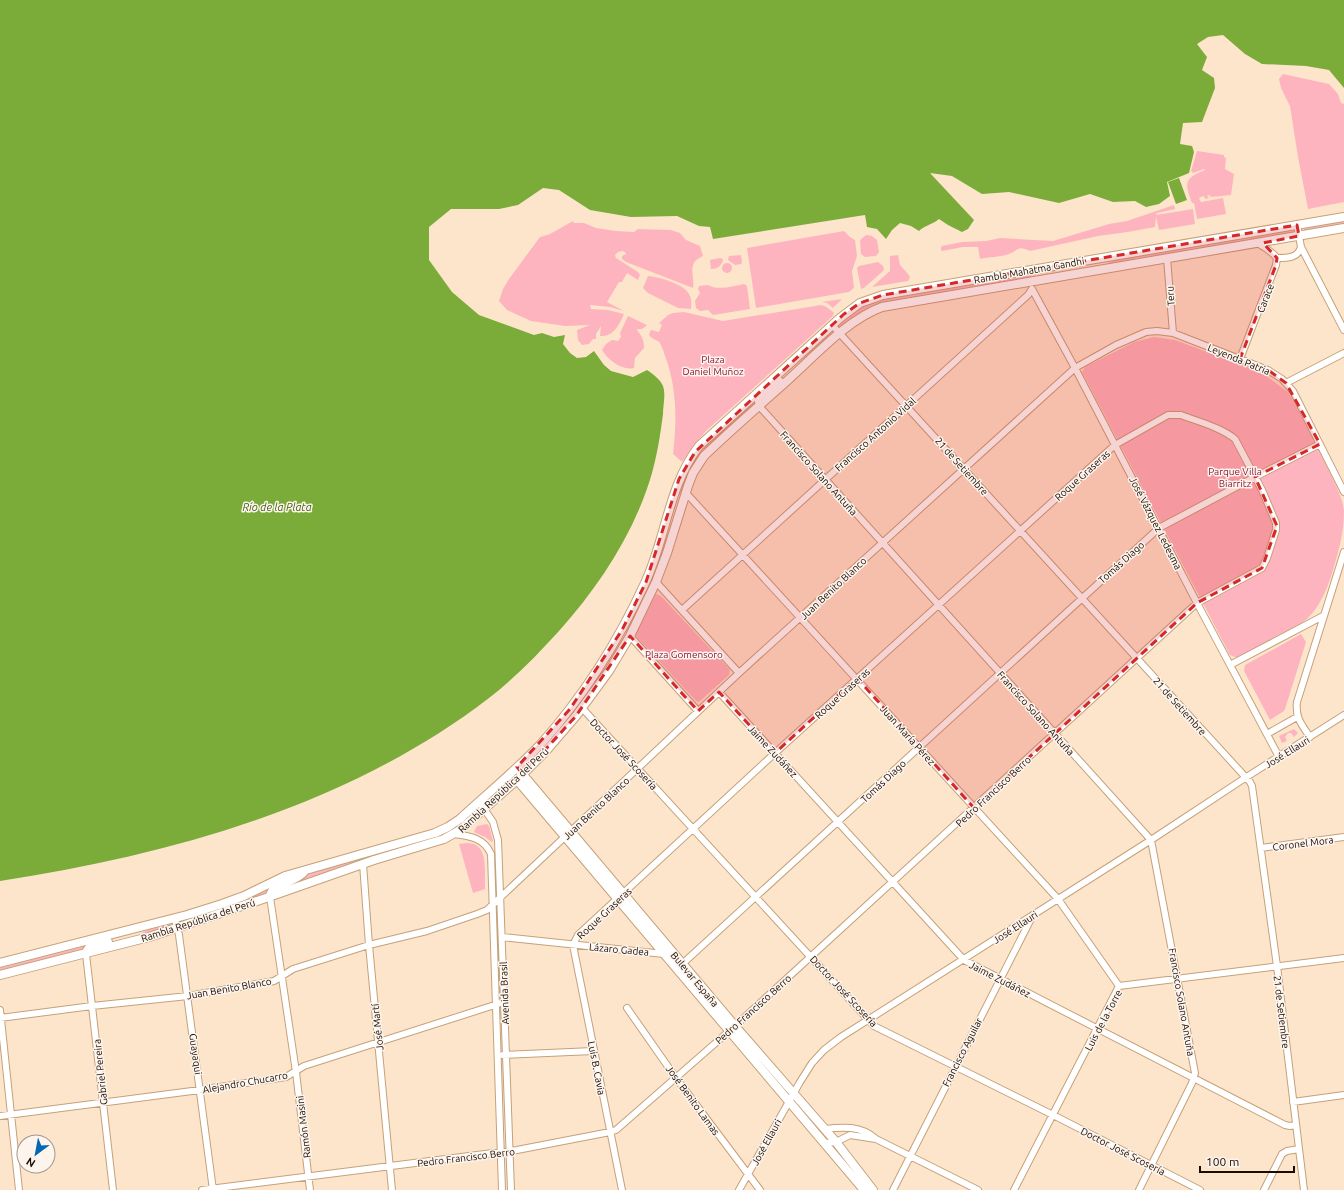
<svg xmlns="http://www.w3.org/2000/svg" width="1344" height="1190" font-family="Ubuntu,sans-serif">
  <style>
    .green { fill: #feb4bf }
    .water { fill: #7bac39 }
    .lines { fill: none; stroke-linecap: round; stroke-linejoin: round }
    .minor-casing { stroke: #c6a178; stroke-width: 8 }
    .major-casing { stroke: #c6a178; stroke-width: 10 }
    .minor { stroke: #fff; stroke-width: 6 }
    .major { stroke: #fff; stroke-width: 8 }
    .marked { fill: #d62828; fill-opacity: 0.2; stroke: #d62828; stroke-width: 3; stroke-dasharray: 8 5; stroke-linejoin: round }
    .labels { text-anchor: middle; stroke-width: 3; stroke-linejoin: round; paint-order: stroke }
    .street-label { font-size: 10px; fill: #180b00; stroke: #fdf5ed }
    .park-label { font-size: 10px; fill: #871639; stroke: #fdf5ed }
    .water-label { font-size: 11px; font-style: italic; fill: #436314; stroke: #fdf5ed }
  </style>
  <rect width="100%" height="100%" fill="#fde5cc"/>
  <!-- green -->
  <path class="green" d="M1283 74 1329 84 1338 94 1341 103 1344 104V202L1308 209 1298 157 1290 106 1281 88 1279 79Z
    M1197 151 1224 155V157L1226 158 1225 169 1234 174 1231 195 1211 197 1209 195 1207 196 1209 198 1206 199 1203 196 1199 198 1201 202 1223 198 1226 214 1197 219 1194 203H1192C1185 183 1183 179 1205 170L1204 169 1193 173 1191 171Z
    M1174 205 1175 209 1157 213 1156 215 1193 209 1195 224 1159 230 1156 217 1155 227 1128 232 1098 236 1030 251C1017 245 1019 250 1009 254 1002 257 988 257 980 259L978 247H963L942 251 941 250V247L942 246 962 242 986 241 1000 238 1053 241 1109 224 1127 221Z
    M1344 220V225L1305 231 1303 228Z
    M573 221 574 223H584L596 228 616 231 634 232 638 229 671 230 680 233 686 240 700 246 703 256C686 263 695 275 693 288L626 262 622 259V256L626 254V253L623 251 618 252 615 255 616 258 638 272 640 275 638 280 627 273 622 282H619L607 302 624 311 610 307 590 305 591 309 608 310 624 314C619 325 614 337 600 336L601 326 596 334V339H593L589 344 582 345 578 340 577 330 590 325 565 326 531 321 507 310 499 301 503 289 509 279 540 237 550 234Z
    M1292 229 1294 233 1040 275 1106 264 1115 259Z
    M844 231 850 237 855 240 857 256 852 271 854 288 849 292 756 308 747 248Z
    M866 235 872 236 877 240 879 252 876 256 865 257 861 254 860 240Z
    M741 255 742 262 741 264 735 265 728 260 729 256Z
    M898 255 900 265 908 274 910 277 908 281 872 287 890 271V256Z
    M720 258 723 259C722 266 717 269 711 269L710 260Z
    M878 262 883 266 884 270 882 272 864 288 861 289 857 268 859 266Z
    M722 268a5 5 0 1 1 10 0a5 5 0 1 1-10 0Z
    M1033 274 1029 278 888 302C868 308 856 314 840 329L836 325 860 307 876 299Z
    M648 276C659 277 686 284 690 296 692 300 691 305 691 309L678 308 648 293 643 288Z
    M744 284 747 286 750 309 713 315 708 310 700 311 696 308 695 301 700 293 698 289 699 286 708 285C717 291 734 286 744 284Z
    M842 299 833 308 827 303 822 302Z
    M821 305C826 306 830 309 834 313L833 316 706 431 693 446 682 462 673 454C677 420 677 388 665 356 664 352 661 344 659 342 655 339 652 339 649 335L650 332 651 330 659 332 662 325 659 323 668 315 673 313 684 312 723 321Z
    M628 316 647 325C644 328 642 330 637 329V330C642 336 644 340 644 348L635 358 634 368C622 371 608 360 602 350L606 344 612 340 618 341 621 337 620 333Z
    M829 331 833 335 764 396 800 363 812 347Z
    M1154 337 1175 340 1247 367 1265 375 1289 393C1303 419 1316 445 1329 471 1335 484 1343 498 1344 511 1344 532 1339 550 1333 570 1328 587 1321 605 1308 618 1288 636 1260 646 1237 658L1230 655 1082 372 1085 367 1134 342Z
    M757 398 756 404 692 468 687 477 681 495H679L687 471 701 449Z
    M656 594 661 596 730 670 729 675 699 702 696 701 636 636V633Z
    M1301 634 1306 642 1285 709 1284 711 1270 720 1244 671 1245 665Z
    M1294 729 1298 733 1294 737 1291 733H1288L1285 737 1287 741 1282 743 1279 736Z
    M475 810 476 811 459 826 443 835 352 863 275 890 310 873 442 834 458 825Z
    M487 824 489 826 493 841 492 842 485 837 474 832 477 826Z
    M467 843C490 843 484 873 485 889L473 893 459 844Z
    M271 887 265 894 180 923V921L224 907Z
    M167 924 171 925 143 935 93 947 137 936 147 930Z
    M120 937 88 946 83 951 0 972V968Z"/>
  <!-- water -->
  <path class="water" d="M0 0H1344V88L1329 70 1306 66 1262 64 1245 54 1223 35 1208 37 1197 44 1207 57 1202 70 1214 78 1215 88 1202 122 1183 123 1180 144 1192 146 1194 152 1189 173 1167 182 1170 196 1159 204 1146 207 1135 201 1113 202 1090 194 1059 203 1009 192 982 194 952 176 930 173 974 220 968 229 962 232 948 225 939 219C932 225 925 225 919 231L911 226 900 223 892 230 886 239 877 229 867 227 865 215 713 239 710 227 699 226 677 216 631 217 590 210 559 190 543 188 518 205 499 209H451L429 227V260L452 292 479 315 534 335 542 333 554 337 565 335 563 344 570 353 577 358 586 357 594 351 604 365 611 371 633 377 647 370C653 374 660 379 663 386 666 395 663 405 663 414 660 436 658 451 652 473 635 532 600 585 559 631 537 655 515 678 489 698 350 805 171 855 0 881Z
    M1179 178 1187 200 1176 204 1168 182Z"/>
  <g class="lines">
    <defs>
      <path id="minor" d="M1297 225 1301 247 1344 330
        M1167 258 1173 333
        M1277 258C1288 258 1298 258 1301 247
        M1032 289 1075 368 1197 603 1279 757
        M832 325 1250 782 1252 786 1277 966 1304 1190
        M1240 359 1276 265 1277 258C1272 252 1266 248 1259 244
        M1286 383 1344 353
        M759 406 1151 840 1195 1073 1192 1083 1139 1190
        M686 493 1058 899 1119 986
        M656 582 739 673
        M682 610 1028 295 1032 289
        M630 636 698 711
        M1230 665 1323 616
        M719 692 964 960 1285 1125 1290 1126 1296 1125
        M582 708 874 1026 1053 1115 1200 1190
        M1267 734 1297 717
        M1310 737C1302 725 1295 718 1297 702L1344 552
        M482 806 493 822 498 840 511 1190
        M454 834C470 836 484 838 491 854L502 1190
        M1261 848 1344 837
        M363 864 369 945 392 1190
        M270 897 296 1072 310 1190
        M175 919 179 935 213 1190
        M502 937 664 954
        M86 954 113 1190
        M680 966 1159 528 1255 477 1320 444
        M1119 986 1344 958
        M627 1008 676 1078 760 1190
        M0 1010 19 1190
        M0 1018 92 1006 188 996 274 981 293 969 369 945 427 931 477 914 487 910 739 673 1075 368 1116 345 1146 332 1157 331 1173 333 1268 370 1282 379 1293 391 1344 492
        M503 1055 593 1051
        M1293 1102 1344 1095
        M0 1116 192 1091 286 1077 304 1066 504 1002
        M824 1129C842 1127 861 1125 876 1139L978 1190
        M826 1143 836 1142 850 1135 876 1139
        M202 1190 517 1150 610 1132 616 1130 735 1026 1197 603 1262 568 1267 558 1276 530V523L1262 490 1235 439C1220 427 1199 422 1181 415H1168L1115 445 775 753 578 935 573 945 622 1190
        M739 1190 800 1082 812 1063 824 1050 841 1037 1151 840 1245 778 1344 715
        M893 1190 1033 915
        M1014 1190 1119 986
        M1264 1190 1282 1154 1287 1151 1299 1149"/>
      <path id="major" d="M759 401 760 397 779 381
        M519 770 735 1026 836 1142 873 1190
        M517 780 864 1190
        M270 897C270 884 295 883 304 872
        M86 953C88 944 100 944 108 942
        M0 963 187 915 222 904 244 896 285 876 435 833 448 827 460 819C486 795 515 771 540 745 583 697 618 642 645 583 666 539 668 486 699 446L840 318 860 303 883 295 1344 217
        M0 975 149 937 263 899 374 860 444 839 460 830 517 780 546 751 576 716 609 671 630 636 656 582 667 553 688 486 693 473 704 456C731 430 760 405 788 380 815 356 848 319 882 307L1344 228"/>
    </defs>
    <!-- minor casing -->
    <use href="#minor" class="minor-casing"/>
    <!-- major casing -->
    <use href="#major" class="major-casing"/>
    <!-- minor -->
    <use href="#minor" class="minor"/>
    <!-- major -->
    <use href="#major" class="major"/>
  </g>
  <!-- marked area -->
  <path class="marked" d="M1297 225 1299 236 1263 243 1277 258 1276 265 1240 359 1268 370 1286 383 1320 444 1255 477 1277 526 1262 568 1197 603 974 808 857 678 775 753 719 692 698 711 630 636 576 716 523 774 517 767 570 709 622 630 646 582 679 479 695 452 844 314 860 303 883 295Z"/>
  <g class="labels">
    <!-- street labels -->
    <g class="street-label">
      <text transform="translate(1029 270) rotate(-10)" y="4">Rambla Mahatma Gandhi</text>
      <text transform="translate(1170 296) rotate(-94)" y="4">Teru</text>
      <text transform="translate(1265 298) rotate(-69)" y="4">Carace</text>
      <text transform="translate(1239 359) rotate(22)" y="4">Leyenda Patria</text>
      <text transform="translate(875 434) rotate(-42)" y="4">Francisco Antonio Vidal</text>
      <text transform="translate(962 466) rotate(48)" y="4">21 de Setiembre</text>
      <text transform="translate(819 473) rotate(48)" y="4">Francisco Solano Antuña</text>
      <text transform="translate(1082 475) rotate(-42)" y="4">Roque Graseras</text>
      <text transform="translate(1156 523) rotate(63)" y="4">José Vázquez Ledesma</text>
      <text transform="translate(1121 562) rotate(-42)" y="4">Tomás Diago</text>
      <text transform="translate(833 588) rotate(-43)" y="4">Juan Benito Blanco</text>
      <text transform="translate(842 693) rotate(-42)" y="4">Roque Graseras</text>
      <text transform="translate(1180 706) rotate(48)" y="4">21 de Setiembre</text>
      <text transform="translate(1036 713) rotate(48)" y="4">Francisco Solano Antuña</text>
      <text transform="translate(908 735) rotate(48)" y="4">Juan María Pérez</text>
      <text transform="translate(773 751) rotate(47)" y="4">Jaime Zudáñez</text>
      <text transform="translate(1287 752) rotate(-32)" y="4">José Ellauri</text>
      <text transform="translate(624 754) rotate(47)" y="4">Doctor José Scosería</text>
      <text transform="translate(883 781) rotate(-43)" y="4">Tomás Diago</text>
      <text transform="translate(503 790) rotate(-43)" y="4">Rambla República del Perú</text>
      <text transform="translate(993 791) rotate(-43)" y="4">Pedro Francisco Berro</text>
      <text transform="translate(596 808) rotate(-43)" y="4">Juan Benito Blanco</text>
      <text transform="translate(1303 843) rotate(-7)" y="4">Coronel Mora</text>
      <text transform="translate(604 913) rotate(-43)" y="4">Roque Graseras</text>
      <text transform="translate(198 920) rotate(-18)" y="4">Rambla República del Perú</text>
      <text transform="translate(1015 927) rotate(-33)" y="4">José Ellauri</text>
      <text transform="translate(619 949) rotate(5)" y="4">Lázaro Gadea</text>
      <text transform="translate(695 979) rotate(50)" y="4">Bulevar España</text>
      <text transform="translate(1000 979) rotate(27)" y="4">Jaime Zudáñez</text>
      <text transform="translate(229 988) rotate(-10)" y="4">Juan Benito Blanco</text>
      <text transform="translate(844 991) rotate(47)" y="4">Doctor José Scosería</text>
      <text transform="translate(504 993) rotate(-92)" y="4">Avenida Brasil</text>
      <text transform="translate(1182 1002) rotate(80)" y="4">Francisco Solano Antuña</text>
      <text transform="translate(753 1009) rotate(-42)" y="4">Pedro Francisco Berro</text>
      <text transform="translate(1282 1012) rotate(83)" y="4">21 de Setiembre</text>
      <text transform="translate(1103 1020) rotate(-62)" y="4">Luis de la Torre</text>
      <text transform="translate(377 1027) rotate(-96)" y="4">José Martí</text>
      <text transform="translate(962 1052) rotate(-63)" y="4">Francisco Aguilar</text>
      <text transform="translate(196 1054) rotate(82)" y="4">Guayaqui</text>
      <text transform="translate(597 1068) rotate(79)" y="4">Luis B. Cavia</text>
      <text transform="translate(100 1072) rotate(-96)" y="4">Gabriel Pereira</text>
      <text transform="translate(245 1082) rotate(-10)" y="4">Alejandro Chucarro</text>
      <text transform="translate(693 1100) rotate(54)" y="4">José Benito Lamas</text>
      <text transform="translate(303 1127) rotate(-97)" y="4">Ramón Masini</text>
      <text transform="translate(766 1142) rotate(-61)" y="4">José Ellauri</text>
      <text transform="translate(1123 1151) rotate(27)" y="4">Doctor José Scosería</text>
      <text transform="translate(466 1157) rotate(-7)" y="4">Pedro Francisco Berro</text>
    </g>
    <!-- park labels -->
    <g class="park-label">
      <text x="713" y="363">Plaza<tspan x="713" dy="12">Daniel Muñoz</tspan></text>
      <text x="1235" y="475">Parque Villa<tspan x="1235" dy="12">Biarritz</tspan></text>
      <text x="684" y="658">Plaza Gomensoro</text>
    </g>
    <!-- water labels -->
    <g class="water-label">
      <text x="277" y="511">Río de la Plata</text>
    </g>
  </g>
  <!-- north arrow -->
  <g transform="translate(36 1154) rotate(212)"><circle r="19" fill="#fdf5ed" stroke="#a1978e"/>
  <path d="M0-3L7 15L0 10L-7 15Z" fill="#0069b5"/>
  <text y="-6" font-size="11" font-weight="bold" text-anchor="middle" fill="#180b00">N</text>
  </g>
  <!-- scale -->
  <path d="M1200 1166v6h94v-6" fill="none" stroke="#180b00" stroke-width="2"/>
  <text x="1206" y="1166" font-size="12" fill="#180b00" stroke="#fdf5ed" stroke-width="3" paint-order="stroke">100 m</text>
</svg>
